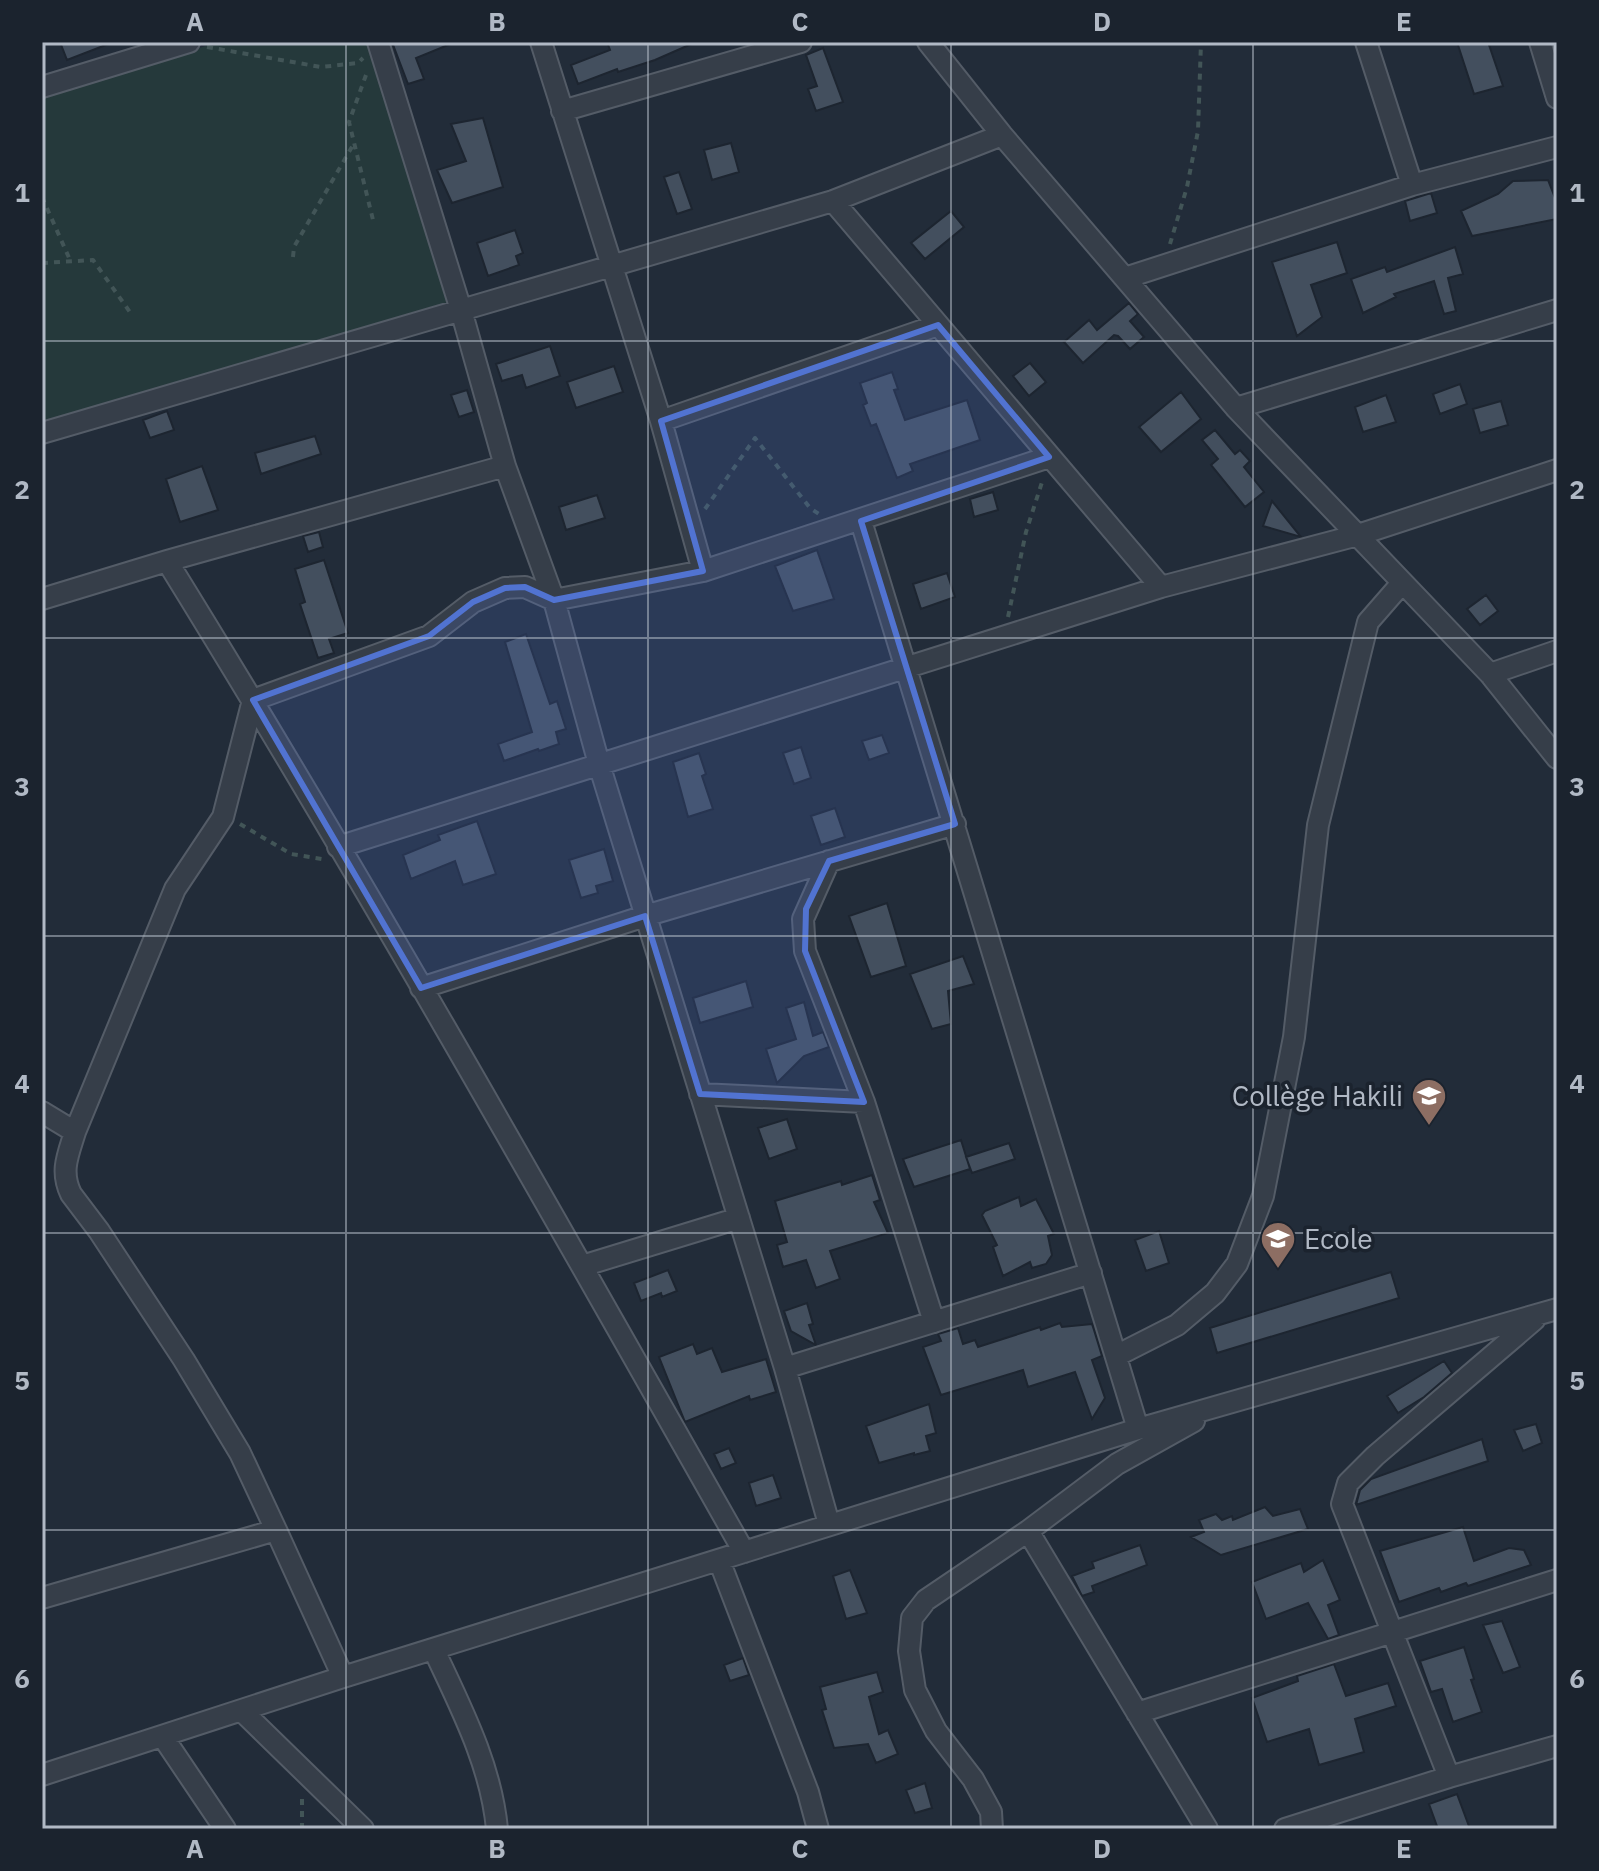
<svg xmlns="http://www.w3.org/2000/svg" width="1599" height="1871" font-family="'IBM Plex Sans',sans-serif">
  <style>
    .green { fill: #25393b }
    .building { fill: #434f5e; stroke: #1d2530; stroke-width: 2 }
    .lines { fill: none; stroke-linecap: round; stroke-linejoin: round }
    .minor-casing { stroke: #545c67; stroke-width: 24 }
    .path { stroke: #425557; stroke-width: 4; stroke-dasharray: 6 6; stroke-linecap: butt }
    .minor { stroke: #363e49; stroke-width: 20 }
    .marked { fill: #5173d1; fill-opacity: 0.2; stroke: #5173d1; stroke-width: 6; stroke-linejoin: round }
    .grid { fill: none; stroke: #b1b9c5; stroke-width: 2; stroke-opacity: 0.55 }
    .labels { text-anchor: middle; stroke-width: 7; stroke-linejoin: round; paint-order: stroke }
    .poi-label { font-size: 28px; fill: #b1b9c5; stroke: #1b232e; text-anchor: end }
    .neatline { fill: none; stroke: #b1b9c5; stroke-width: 3 }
    .grid-label { font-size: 26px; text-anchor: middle; font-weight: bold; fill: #b1b9c5 }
  </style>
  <rect width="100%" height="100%" fill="#222c39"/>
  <!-- green -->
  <path class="green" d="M218 42H372L448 302 42 425V99Z"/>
  <!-- building -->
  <path class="building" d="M60 42H111V43L67 60Z
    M392 42H453V43L416 58 424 79 408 84Z
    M607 42H696L655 60 618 72 617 69 578 84 571 65 610 50Z
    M1457 42H1488L1503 86 1474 94Z
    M823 48 843 102 816 111 808 89 817 86 806 55Z
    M483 118 503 187 452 203 437 170 466 161 451 124Z
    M731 143 739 172 712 180 704 150Z
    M679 172 692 209 677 214 664 177Z
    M1548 180 1557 203V219L1472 236 1461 211 1498 194 1513 181Z
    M1431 193 1437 213 1410 221 1405 201Z
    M951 211 964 227 925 259 911 243Z
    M515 230 523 253 516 256 519 265 488 276 477 243Z
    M1337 242 1347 273 1311 285 1322 317 1297 336 1272 262Z
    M1455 247 1463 274 1448 278 1456 311 1444 314 1434 281 1394 294 1396 297 1363 313 1351 279 1385 267 1387 272Z
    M1129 303 1138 314 1130 321 1144 337 1130 349 1118 336 1114 335 1083 363 1064 342 1089 320 1097 330Z
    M550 346 560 376 526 388 522 375 502 381 496 364Z
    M1030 363 1046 382 1029 396 1013 376Z
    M614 366 623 392 576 408 567 382Z
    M892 372 898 389 894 390 905 420 967 400 980 440 910 464 913 471 897 478 876 424 871 426 863 405 867 403 860 383Z
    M1460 384 1467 404 1440 414 1433 394Z
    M467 390 474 412 459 417 451 395Z
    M1181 392 1201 419 1161 452 1139 427Z
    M1386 395 1396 422 1363 432 1355 407Z
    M1501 401 1508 425 1480 433 1473 409Z
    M167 411 174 430 150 438 143 420Z
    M1215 430 1235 454 1240 450 1250 461 1244 467 1264 492 1245 507 1211 465 1218 459 1202 440Z
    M315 436 321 454 261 474 255 453Z
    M202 466 218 510 180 522 166 479Z
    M993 492 998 510 974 517 970 499Z
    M597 495 605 518 566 530 559 507Z
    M1272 501 1301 537 1263 526Z
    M319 532 323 547 308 552 303 536Z
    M817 550 834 599 793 611 775 566Z
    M324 560 348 633 329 639 334 653 318 658 300 604 305 602 295 569Z
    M947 573 955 597 921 609 913 584Z
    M1486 595 1498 611 1480 625 1467 609Z
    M526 634 550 704 557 701 566 729 556 732 559 744 539 751 538 749 504 761 498 744 532 732 505 642Z
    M882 735 889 753 869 760 862 741Z
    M801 747 811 778 794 784 783 753Z
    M699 753 706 774 702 776 713 809 688 817 673 762Z
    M835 808 845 837 821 845 811 816Z
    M477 821 496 874 463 885 455 861 411 879 403 855 440 840 438 835Z
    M604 849 613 881 596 886 598 893 581 898 569 860Z
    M887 903 906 966 871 977 849 916Z
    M963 956 974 984 948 991 951 1024 932 1029 910 974Z
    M746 981 753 1007 700 1023 693 998Z
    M804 1002 813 1036 823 1032 829 1047 804 1056 777 1083 766 1049 796 1039 786 1008Z
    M787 1119 797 1149 769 1159 758 1128Z
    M961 1140 970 1169 914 1187 903 1159Z
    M1009 1143 1015 1159 972 1173 966 1157Z
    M872 1175 880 1200 874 1202 888 1233 830 1251 840 1279 816 1288 806 1260 783 1267 777 1245 787 1242 775 1201 841 1181 842 1185Z
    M1019 1197 1021 1206 1036 1199 1054 1234 1048 1236 1052 1255 1046 1264 1032 1268 1030 1262 1003 1276 993 1247 997 1245 982 1215 985 1211Z
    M1159 1231 1169 1263 1146 1271 1135 1240Z
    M668 1270 677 1291 662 1297 661 1293 641 1301 634 1283Z
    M1391 1272 1399 1298 1217 1353 1210 1328Z
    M807 1303 813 1324 809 1325 816 1345 791 1331 784 1311Z
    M1060 1323 1062 1327 1092 1324 1094 1330 1102 1356 1092 1360 1105 1398 1092 1419 1075 1372 1028 1387 1023 1370 941 1395 923 1347 941 1341 938 1334 958 1328 963 1344 975 1340 978 1347 1040 1327 1041 1330Z
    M693 1344 697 1354 712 1348 722 1372 766 1359 776 1392 750 1400 749 1396 685 1422 659 1357Z
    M1444 1361 1452 1373 1424 1397 1398 1413 1387 1396Z
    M929 1404 936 1433 926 1436 930 1451 914 1455V1453L879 1463 866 1426Z
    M1536 1424 1542 1443 1523 1451 1514 1430Z
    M1482 1439 1488 1461 1356 1505 1360 1490 1371 1479Z
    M729 1448 736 1463 721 1469 714 1454Z
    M773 1475 781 1498 756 1506 749 1483Z
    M1265 1507 1273 1516 1300 1509 1308 1529 1221 1555 1191 1537 1204 1532 1199 1520 1216 1514 1222 1520 1232 1516 1233 1520Z
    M1463 1527 1474 1561 1509 1548 1524 1550 1531 1565 1468 1586 1466 1583 1441 1592 1439 1588 1399 1602 1380 1551Z
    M1140 1545 1147 1565 1092 1586 1094 1592 1082 1596 1072 1576 1094 1568 1092 1562Z
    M1323 1560 1340 1600 1328 1605 1339 1635 1328 1639 1308 1603 1266 1619 1252 1582 1301 1563 1304 1572Z
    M850 1570 867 1613 846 1619 833 1576Z
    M1502 1621 1520 1667 1503 1673 1483 1625Z
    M1464 1647 1474 1679 1471 1680 1482 1712 1453 1722 1442 1689 1431 1692 1420 1661Z
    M743 1658 749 1675 730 1681 724 1665Z
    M1334 1664 1346 1696 1388 1683 1396 1706 1355 1719 1364 1752 1319 1765 1309 1729 1267 1742 1252 1698 1298 1681 1297 1676Z
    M877 1672 883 1692 869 1697 879 1734 888 1730 898 1754 876 1763 868 1744 834 1748 822 1710 826 1709 820 1687Z
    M925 1783 932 1808 915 1813 906 1790Z
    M1457 1794 1470 1829H1438L1429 1804Z"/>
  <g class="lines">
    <defs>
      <path id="minor" d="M378 42 461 310 505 466 554 600 599 764 785 1368 829 1524
        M541 42 661 421 703 571
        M928 42 1002 135 1236 408 1490 674 1557 758
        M1366 42 1412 185
        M1540 42 1557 98
        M42 87 189 42
        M562 111 801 42
        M833 201 1161 587
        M1125 278 1412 185 1557 147
        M1236 408 1557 310
        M661 421 938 325
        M42 433 833 201 1002 135
        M861 521 1138 1429
        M167 561C368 886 556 1220 744 1552
        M42 599 167 561 505 466
        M1490 674 1557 651
        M338 847 1161 587 1358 535 1557 470
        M829 861 803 919 805 951 864 1102 934 1322
        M421 988 645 916 955 824
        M700 1094 864 1102
        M42 1112 75 1132
        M582 1266 739 1218
        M1116 1356 1177 1325 1215 1293 1237 1264 1263 1196 1294 1037 1318 825 1368 622 1402 583
        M785 1368 1091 1273
        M276 1530 240 1453 184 1360 99 1231 71 1194C60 1171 68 1155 75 1132L175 889 223 817 253 700 429 636 473 602 505 588 525 587 554 600 703 571 1049 457
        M1028 1531 1207 1829
        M719 1560 808 1792 818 1829
        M42 1598 276 1530 343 1677
        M434 1650C461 1708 491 1765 497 1829
        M242 1711 363 1829
        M1137 1713 1557 1580
        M163 1737 225 1829
        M42 1775 343 1677 1138 1429 1557 1309
        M1449 1777 1342 1504 1348 1483 1375 1456 1534 1320
        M992 1829 991 1812 973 1779 936 1731 915 1690 909 1651 912 1618 926 1600 1028 1531 1117 1464 1194 1421
        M1285 1829 1449 1777 1557 1746"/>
    </defs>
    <!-- minor casing -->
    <use href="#minor" class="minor-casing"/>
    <!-- path -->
    <path class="path" d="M207 47 321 67 358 63 363 58
      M366 75 349 122 374 224
      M42 197 70 260
      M1170 244 1187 187 1198 131 1201 42
      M293 257 294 247 353 145
      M42 263 93 260 132 315
      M705 509 755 438 810 508 819 514
      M1008 617 1026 532 1043 479
      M240 824 291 854 322 859
      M302 1829V1796"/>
    <!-- minor -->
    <use href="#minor" class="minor"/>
  </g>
  <!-- marked area -->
  <path class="marked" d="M938 325 1049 457 861 521 955 824 829 861 806 909 805 951 864 1102 700 1094 645 916 421 988 253 700 429 636 473 602 505 588 525 587 554 600 703 571 661 421Z"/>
  <!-- grid -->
  <path class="grid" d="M346 42V1829M648 42V1829M951 42V1829M1253 42V1829M42 341H1557M42 638H1557M42 936H1557M42 1233H1557M42 1530H1557"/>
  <!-- icons -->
  <defs>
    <symbol id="school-pin" viewBox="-11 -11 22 30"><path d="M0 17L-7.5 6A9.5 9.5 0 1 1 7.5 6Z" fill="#8d6e63" stroke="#1b232e"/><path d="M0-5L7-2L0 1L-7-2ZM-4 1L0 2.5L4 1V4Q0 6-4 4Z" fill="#fff"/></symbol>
  </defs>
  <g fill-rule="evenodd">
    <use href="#school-pin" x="1409" y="1076" width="40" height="54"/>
    <use href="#school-pin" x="1258" y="1219" width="40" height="54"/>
  </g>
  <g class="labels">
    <!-- poi labels -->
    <g class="poi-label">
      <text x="1403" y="1106">Collège Hakili</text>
      <text x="1304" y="1249" text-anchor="start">Ecole</text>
    </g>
  </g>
  <!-- border -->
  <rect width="1599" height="1871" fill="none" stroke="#1b232e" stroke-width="88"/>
  <rect x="44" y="44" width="1511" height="1783" class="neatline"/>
  <g class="grid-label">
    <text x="195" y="31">A</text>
    <text x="497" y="31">B</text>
    <text x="800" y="31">C</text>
    <text x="1102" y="31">D</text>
    <text x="1404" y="31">E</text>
    <text x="22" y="202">1</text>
    <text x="1577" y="202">1</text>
    <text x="22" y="499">2</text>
    <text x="1577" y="499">2</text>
    <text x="22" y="796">3</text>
    <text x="1577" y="796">3</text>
    <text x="22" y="1093">4</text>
    <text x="1577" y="1093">4</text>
    <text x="22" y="1390">5</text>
    <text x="1577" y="1390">5</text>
    <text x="22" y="1688">6</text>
    <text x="1577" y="1688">6</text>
    <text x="195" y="1858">A</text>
    <text x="497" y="1858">B</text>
    <text x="800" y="1858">C</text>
    <text x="1102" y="1858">D</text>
    <text x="1404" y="1858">E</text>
  </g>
</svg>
